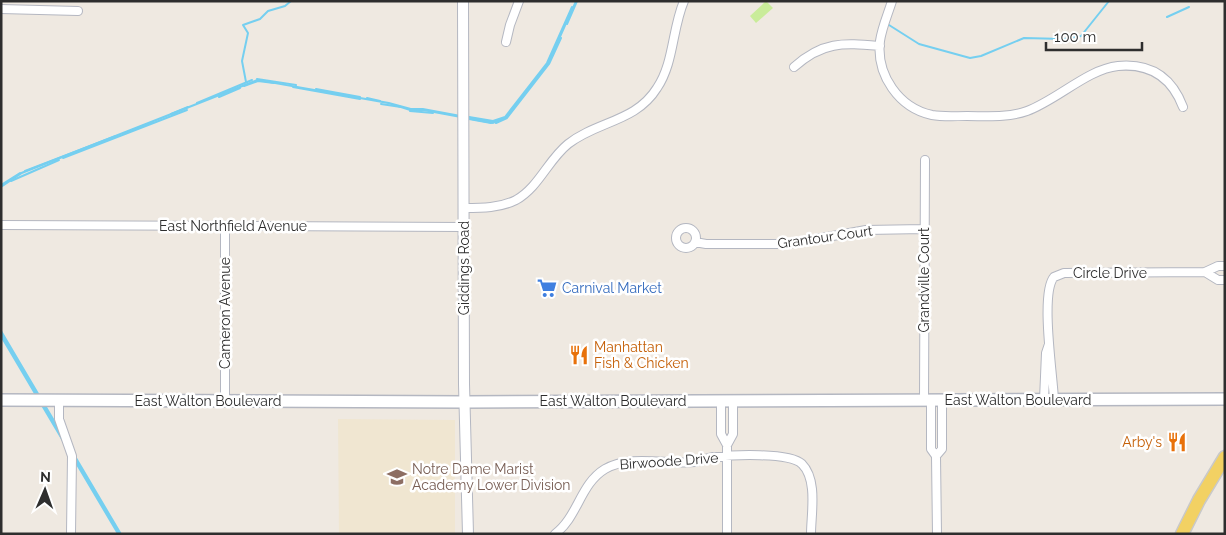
<svg xmlns="http://www.w3.org/2000/svg" width="1226" height="535" font-family="Raleway,sans-serif">
  <style>
    .education { fill: #f0e6d1 }
    .pitch { fill: #c9ec9a }
    .water { fill: #75cff0 }
    .lines { fill: none; stroke-linecap: round; stroke-linejoin: round }
    .stream { stroke: #75cff0; stroke-width: 2 }
    .minor-casing { stroke: #b4b7c1; stroke-width: 10 }
    .tertiary-casing { stroke: #b4b7c1; stroke-width: 12 }
    .secondary-casing { stroke: #b4b7c1; stroke-width: 14 }
    .primary-casing { stroke: #c9c9c9; stroke-width: 15 }
    .minor { stroke: #fff; stroke-width: 8 }
    .tertiary { stroke: #fff; stroke-width: 10 }
    .secondary { stroke: #fff; stroke-width: 11 }
    .primary { stroke: #f2d163; stroke-width: 12 }
    .labels { text-anchor: middle; stroke-width: 5; stroke-linejoin: round; paint-order: stroke }
    .street-label { font-size: 14px; fill: #2e2e2e; stroke: #fff }
    .shop-label { font-size: 14px; fill: #366cbe; stroke: #fff; text-anchor: start }
    .food-label { font-size: 14px; fill: #c56008; stroke: #fff; text-anchor: start }
    .education-label { font-size: 14px; fill: #785e54; stroke: #fff; text-anchor: start }
  </style>
  <rect width="100%" height="100%" fill="#efe9e1"/>
  <!-- education -->
  <path class="education" d="M338 419 455 420V534H339Z"/>
  <!-- pitch -->
  <path class="pitch" d="M766 1 773 8 756 23 750 16Z"/>
  <!-- water -->
  <path class="water" d="M575 1H577L549 64 507 118 493 124 423 111H410L388 104 258 81 22 174 1 188V185L21 172 257 79 389 102 411 108H423L493 121 505 117 547 63Z
    M1 329 122 534H117L1 338Z"/>
  <g class="lines">
    <!-- stream -->
    <path class="stream" d="M1167 17 1189 7
      M567 24 577 1
      M889 25 919 44 970 58 981 56 1024 38 1064 39 1081 36 1109 1
      M257 79 296 85
      M246 82 242 61 248 33 243 25 260 19 268 11 285 6 291 1
      M244 86 258 81 274 83
      M293 87 360 99
      M316 89 360 97
      M219 97 240 88
      M367 98 380 101
      M197 103 252 80
      M381 104 401 107
      M410 111 433 113
      M171 114 188 107
      M469 117 493 121 505 117 547 63 572 7
      M469 119 491 123
      M496 123 507 118 549 64 561 38
      M123 134 153 122
      M63 158 187 110
      M25 171 116 136
      M11 181 59 160
      M1 185 20 173"/>
    <defs>
      <path id="minor" d="M892 1C888 14 882 27 880 41 876 75 899 108 932 115 943 117 955 116 967 116 987 116 1007 118 1027 111 1057 100 1088 69 1118 66 1151 63 1172 78 1183 107
        M1 9 78 11
        M506 42 510 25 519 1
        M794 67C823 41 843 43 880 46
        M464 208C482 208 500 208 516 200 539 187 548 160 568 144 597 121 636 122 657 88 674 63 672 29 684 1
        M1 225 464 227
        M676 238a10 10 0 1 1 20 0a10 10 0 1 1-20 0Z
        M695 242 706 244H788L866 230 924 229
        M1205 272 1218 280H1225
        M59 400V419L72 456 71 534
        M924 400 925 160
        M931 400V449L936 456
        M1044 400 1046 353 1049 344
        M1054 400C1053 375 1040 293 1054 277L1064 273 1205 272 1218 266H1225
        M225 401V226
        M721 401V434L727 445
        M555 534C578 517 580 484 605 469 631 454 667 465 695 462 701 461 707 458 713 457 732 455 789 452 802 464 818 480 811 514 811 534
        M727 534V445L733 434V401
        M937 534 936 456 942 449V400"/>
      <path id="tertiary" d="M463 1 464 384 468 534"/>
      <path id="secondary" d="M1 400 465 402 1225 399"/>
      <path id="primary" d="M1182 534 1199 500 1225 457"/>
    </defs>
    <!-- minor casing -->
    <use href="#minor" class="minor-casing"/>
    <!-- tertiary casing -->
    <use href="#tertiary" class="tertiary-casing"/>
    <!-- secondary casing -->
    <use href="#secondary" class="secondary-casing"/>
    <!-- primary casing -->
    <use href="#primary" class="primary-casing"/>
    <!-- minor -->
    <use href="#minor" class="minor"/>
    <!-- tertiary -->
    <use href="#tertiary" class="tertiary"/>
    <!-- secondary -->
    <use href="#secondary" class="secondary"/>
    <!-- primary -->
    <use href="#primary" class="primary"/>
  </g>
  <!-- icons -->
  <defs>
    <symbol id="supermarket-bare" viewBox="-9 -9 18 18"><path d="M-6-5.5h2.5l.6 2H6L4.5 2H-2.5L-4.4-4H-6ZM-1.5 3.2a1.3 1.3 0 1 0 .1 0ZM3 3.2a1.3 1.3 0 1 0 .1 0Z" fill="#3f7fe0" stroke="#fff" stroke-width="2.5" paint-order="stroke"/></symbol>
    <symbol id="restaurant-bare" viewBox="-9 -9 18 18"><path d="M-5-6h1v4h1v-4h1v4h1v-4h1v5L-1.5 .5V6h-2V.5L-5-1ZM5-6V6H3V1.5H1.5Q1.5-4 5-6Z" fill="#e8710a" stroke="#fff" stroke-width="2.5" paint-order="stroke"/></symbol>
    <symbol id="school-bare" viewBox="-9 -9 18 18"><path d="M0-5L7-2L0 1L-7-2ZM-4 1L0 2.5L4 1V4Q0 6-4 4Z" fill="#8d6e63" stroke="#fff" stroke-width="2.5" paint-order="stroke"/></symbol>
  </defs>
  <g fill-rule="evenodd">
    <use href="#supermarket-bare" x="533" y="274" width="28" height="28"/>
    <use href="#restaurant-bare" x="565" y="341" width="28" height="28"/>
    <use href="#restaurant-bare" x="1163" y="428" width="28" height="28"/>
    <use href="#school-bare" x="383" y="463" width="28" height="28"/>
  </g>
  <g class="labels">
    <!-- street labels -->
    <g class="street-label">
      <text x="233" y="231">East Northfield Avenue</text>
      <text transform="translate(825 237) rotate(-8)" y="5">Grantour Court</text>
      <text transform="translate(464 268) rotate(-90)" y="5">Giddings Road</text>
      <text x="1110" y="278">Circle Drive</text>
      <text transform="translate(924 280) rotate(-90)" y="5">Grandville Court</text>
      <text transform="translate(225 313) rotate(-90)" y="5">Cameron Avenue</text>
      <text x="1018" y="405">East Walton Boulevard</text>
      <text x="208" y="406">East Walton Boulevard</text>
      <text x="613" y="406">East Walton Boulevard</text>
      <text transform="translate(669 461) rotate(-4)" y="5">Birwoode Drive</text>
    </g>
    <!-- shop labels -->
    <g class="shop-label">
      <text x="562" y="293">Carnival Market</text>
    </g>
    <!-- food labels -->
    <g class="food-label">
      <text x="594" y="352">Manhattan<tspan x="594" dy="16">Fish &amp; Chicken</tspan></text>
      <text x="1162" y="447" text-anchor="end">Arby's</text>
    </g>
    <!-- education labels -->
    <g class="education-label">
      <text x="412" y="474">Notre Dame Marist<tspan x="412" dy="16">Academy Lower Division</tspan></text>
    </g>
  </g>
  <!-- border -->
  <rect width="1226" height="535" fill="none" stroke="#2e2e2e" stroke-width="5"/>
  <!-- north arrow -->
  <g transform="translate(45 490) rotate(2)" stroke="#ffffff" stroke-width="4" paint-order="stroke">
  <path d="M0-4L9 19L0 12L-9 19Z" fill="#2e2e2e"/>
  <text y="-8" font-size="14" font-weight="bold" text-anchor="middle" fill="#2e2e2e">N</text>
  </g>
  <!-- scale -->
  <path d="M1046 42v8h96v-8" fill="none" stroke="#2e2e2e" stroke-width="2.5"/>
  <text x="1054" y="42" font-size="15" fill="#2e2e2e" stroke="#ffffff" stroke-width="4" paint-order="stroke">100 m</text>
</svg>
